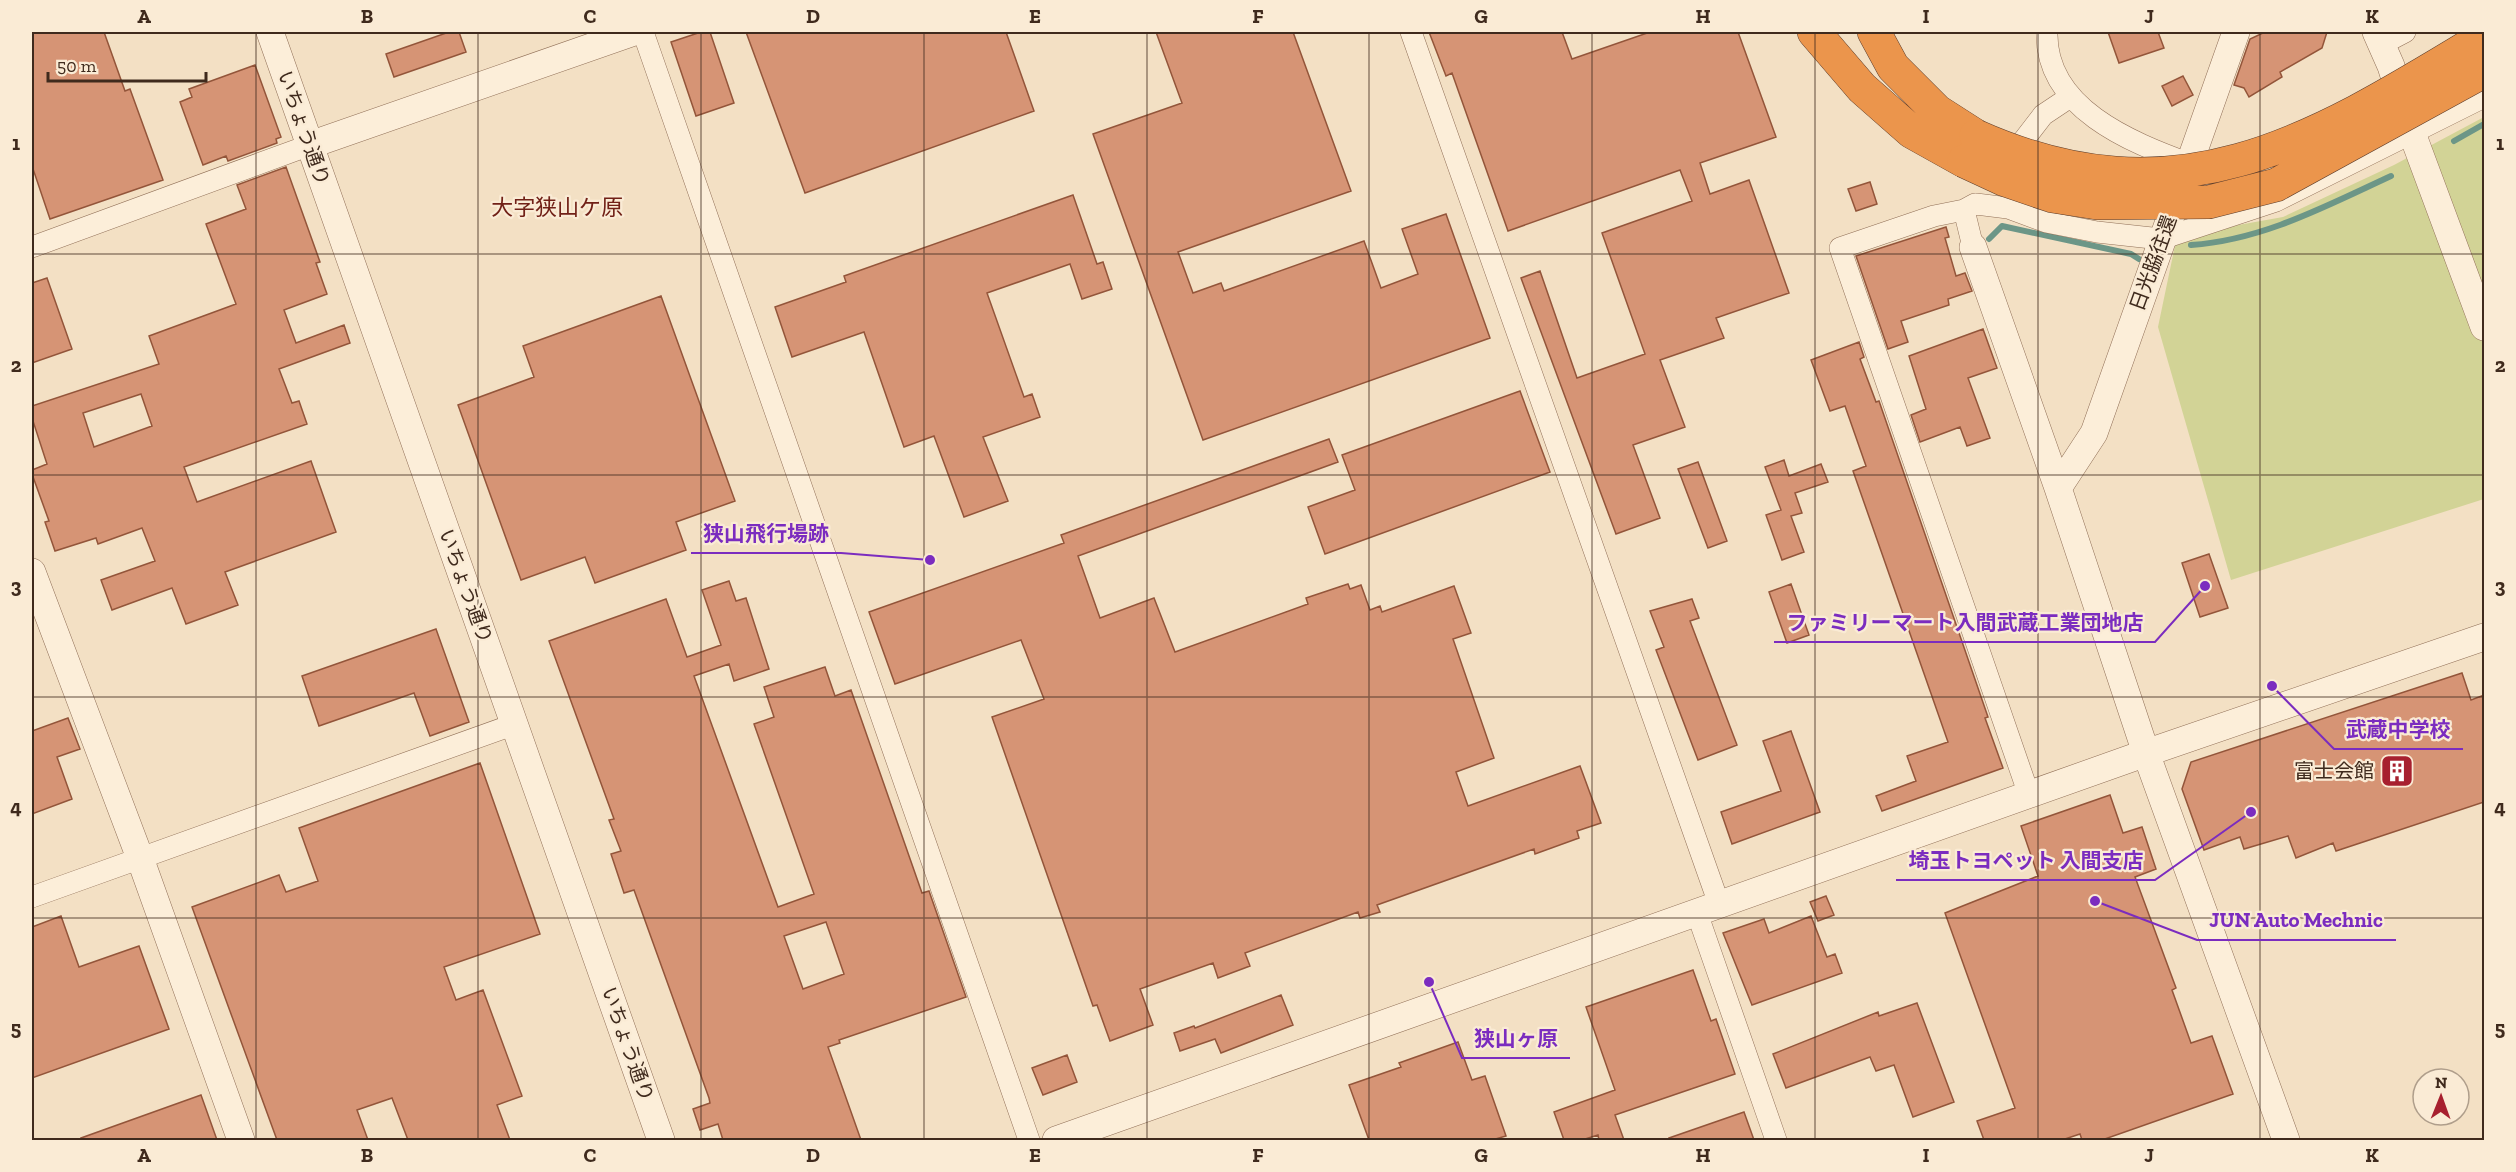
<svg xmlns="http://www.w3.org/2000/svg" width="2516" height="1172" font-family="'Zilla Slab','Noto Sans JP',serif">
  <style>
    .green { fill: #d2d396 }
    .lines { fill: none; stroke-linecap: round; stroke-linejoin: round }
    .stream { stroke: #6c9687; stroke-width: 6 }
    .building { fill: #d69475; stroke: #93553a; stroke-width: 1.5; fill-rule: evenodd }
    .minor-casing { stroke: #917058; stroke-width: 22 }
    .tertiary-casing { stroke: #917058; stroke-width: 28 }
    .motorway-casing { stroke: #5e3e2c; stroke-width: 34 }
    .minor { stroke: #fceed9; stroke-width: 21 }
    .tertiary { stroke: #fceed9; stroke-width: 27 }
    .motorway { stroke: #eb954c; stroke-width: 33 }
    .motorway-bridge-casing { stroke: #5e3e2c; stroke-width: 34; stroke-linecap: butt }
    .motorway-bridge { stroke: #eb954c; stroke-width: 33 }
    .grid { fill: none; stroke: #3f2a1d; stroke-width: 1.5; stroke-opacity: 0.55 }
    .labels { text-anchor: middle; stroke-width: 4.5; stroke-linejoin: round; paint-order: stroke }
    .street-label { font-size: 20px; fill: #3f2a1d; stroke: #faebd5 }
    .poi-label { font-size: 20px; fill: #3f2a1d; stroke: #faebd5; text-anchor: end }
    .quarter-label { font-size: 22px; fill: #712117; stroke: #faebd5 }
    .leader { fill: none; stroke: #7b2cbf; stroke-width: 2 }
    .callout-dot { fill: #7b2cbf; stroke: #faebd5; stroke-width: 2 }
    .callout-label { font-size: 21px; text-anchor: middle; font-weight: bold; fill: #7b2cbf; stroke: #faebd5; stroke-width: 4.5; stroke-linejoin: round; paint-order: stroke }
    .neatline { fill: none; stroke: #3f2a1d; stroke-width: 2 }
    .grid-label { font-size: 20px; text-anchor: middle; font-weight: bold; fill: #3f2a1d }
  </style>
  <rect width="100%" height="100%" fill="#f3e0c4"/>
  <!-- green -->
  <path class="green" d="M2484 117V499L2231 580 2158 327 2177 236 2283 217 2394 165Z"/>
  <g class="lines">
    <!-- stream -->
    <path class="stream" d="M2454 141 2484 124
      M1989 239 2002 226 2131 254 2139 259
      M2191 245C2263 240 2326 206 2391 176"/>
  </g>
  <!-- building -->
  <path class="building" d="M32 32H104L125 91 130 89 163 180 50 219 32 166Z
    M449 32H459L466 52 394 77 386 54Z
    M701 32H710L734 103 696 116 671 42Z
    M746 32H1006L1034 111 805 193Z
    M1156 32H1293L1351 191 1178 252 1193 293 1221 283 1224 291 1364 241 1381 288 1418 274 1402 229 1446 214 1490 338 1203 440 1093 134 1182 103Z
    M1429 32H1562L1572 59 1650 32H1738L1776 137 1700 163 1710 194 1749 180 1789 293 1716 318 1724 338 1660 360 1685 427 1633 445 1660 518 1616 534 1521 278 1540 271 1577 378 1645 354 1602 233 1692 201 1680 170 1508 231 1452 73 1446 76Z
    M2108 32H2158L2164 48 2119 63Z
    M2265 32H2327L2322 48 2280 72 2282 77 2249 97 2244 88 2234 85 2250 39Z
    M255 65 281 137 276 139 277 143 228 161 226 156 203 165 180 102 192 97 189 89Z
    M2183 76 2193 95 2172 106 2162 86Z
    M286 167 320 262 316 263 327 294 284 310 296 343 344 325 350 343 279 369 292 403 299 401 307 424 184 467 197 502 311 461 336 532 225 572 238 605 186 624 172 588 112 610 101 580 155 561 142 528 98 544 96 538 55 551 45 522 49 521 32 474V470L47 464 32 418V406L159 364 149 336 236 304 206 224 246 209 237 185ZM141 394 152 426 94 447 83 413Z
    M1870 182 1877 204 1856 211 1848 189Z
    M1073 195 1097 264 1103 262 1112 289 1082 299 1070 264 987 293 1024 397 1032 394 1040 417 983 437 1008 501 964 517 934 436 904 447 864 332 792 357 775 307 846 282 844 276Z
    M1946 227 1949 237 1945 238 1956 276 1965 273 1972 291 1948 299 1949 305 1901 321 1908 342 1888 349 1856 256Z
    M47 278 72 349 32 363V283Z
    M661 296 735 501 676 522 686 550 595 583 585 557 521 580 458 405 534 377 523 346Z
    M1983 329 1997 368 1968 378 1990 438 1967 446 1960 427 1920 442 1911 415 1926 409 1909 356Z
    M1859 342 1864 357 1860 359 1876 402 1879 401 1988 717 1985 718 2003 768 1882 811 1876 796 1916 781 1907 756 1948 742 1853 471 1866 466 1845 406 1830 411 1811 360Z
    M1520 391 1550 472 1325 554 1308 507 1355 490 1342 455Z
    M1329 439 1338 462 1078 556 1100 618 1154 598 1175 652 1308 604 1306 598 1348 584 1350 589 1361 585 1370 610 1380 606 1382 612 1454 586 1471 633 1453 639 1494 758 1456 772 1468 806 1580 766 1601 823 1577 831 1579 838 1535 854 1534 849 1377 905 1380 912 1360 918 1358 912 1245 953 1250 966 1218 978 1213 963 1140 989 1153 1025 1110 1041 1097 1005 1093 1006 992 717 1044 699 1021 640 895 684 869 612 1064 543 1061 535Z
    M1784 460 1789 476 1821 464 1828 482 1795 493 1802 513 1791 516 1804 552 1782 560 1766 515 1781 510 1765 467Z
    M1698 462 1727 541 1708 548 1678 469Z
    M2209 554 2228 608 2200 617 2182 563Z
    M729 581 736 601 746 598 769 669 734 681 729 664 694 676 778 907 814 894 754 724 774 717 764 687 825 667 835 696 851 690 922 893 929 891 966 997 839 1040 840 1043 828 1047 861 1140H723L718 1124 700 1130 693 1109 710 1103 709 1098 634 890 624 893 611 854 621 851 609 820 614 819 549 641 666 599 687 657 721 645 702 590ZM826 922 844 974 803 989 784 936Z
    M1791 584 1809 635 1787 643 1769 592Z
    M1692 599 1699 618 1690 621 1737 745 1698 760 1656 650 1664 647 1650 611Z
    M436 629 469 722 430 736 414 693 319 726 302 676Z
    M2462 673 2471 700 2484 695V802L2336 851 2333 843 2296 858 2288 836 2244 849 2240 837 2204 850 2182 789 2191 762Z
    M68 718 80 749 57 757 72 799 32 814V731Z
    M1791 731 1820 812 1732 844 1721 812 1781 791 1763 741Z
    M480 763 540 934 444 967 456 1000 483 990 522 1096 497 1105 510 1140H408L392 1098 357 1110 368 1140H277L192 907 279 875 286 892 318 881 299 828Z
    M2110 795 2123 833 2142 827 2156 869 2135 877 2176 988 2172 990 2191 1043 2212 1036 2233 1094 2102 1140H2082L2080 1134 2062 1140H1984L1977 1121 2015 1108 1945 913 2038 876 2021 826Z
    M1826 896 1834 915 1818 921 1810 902Z
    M61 916 79 967 139 946 169 1029 32 1078V927Z
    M1811 916 1827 957 1835 954 1842 973 1752 1005 1723 933 1764 919 1769 933Z
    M1693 970 1711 1021 1716 1019 1735 1074 1615 1115 1624 1140H1599L1598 1135 1582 1140H1564L1554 1112 1615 1090 1586 1007Z
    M1281 995 1293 1025 1221 1053 1215 1039 1180 1051 1174 1033 1194 1026 1195 1028Z
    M1917 1003 1954 1102 1913 1117 1894 1065 1876 1071 1870 1057 1786 1088 1773 1054 1878 1012 1879 1016Z
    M1458 1042 1472 1080 1485 1076 1506 1136 1492 1140H1369L1349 1085 1401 1067 1399 1063Z
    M1067 1055 1077 1082 1043 1095 1032 1068Z
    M201 1095 217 1140H82L81 1138Z
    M1744 1112 1754 1140H1670L1669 1138Z"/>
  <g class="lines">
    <defs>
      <path id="minor" d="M643 32 1029 1140
        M1411 32 1719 904
        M2047 32C2045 108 2130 142 2190 164
        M2382 44 2405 32
        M2010 158 2043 115 2070 97
        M1976 204 2008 208 2046 222 2097 232 2161 239 2276 201 2484 97
        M1964 210 1934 216 1840 248 2029 795
        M32 247 310 145
        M1973 247 1964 210 1975 204
        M32 897 515 724
        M1697 913 1776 1140"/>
      <path id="tertiary" d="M270 32 661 1140
        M2376 32 2391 66 2412 133 2484 327
        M310 145 634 32
        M1973 247 2058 488 2146 753 2286 1140
        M2058 488 2094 433 2236 32
        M32 572 140 858 241 1140
        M1056 1140 2146 753 2484 637"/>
      <path id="motorway" d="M1814 32 1862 88 1912 132 1964 161
        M1874 32 1893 67 1937 111 1976 136"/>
    </defs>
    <!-- minor casing -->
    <use href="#minor" class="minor-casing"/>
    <!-- tertiary casing -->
    <use href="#tertiary" class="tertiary-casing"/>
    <!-- motorway casing -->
    <use href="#motorway" class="motorway-casing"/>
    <!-- minor -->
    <use href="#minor" class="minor"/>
    <!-- tertiary -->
    <use href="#tertiary" class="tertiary"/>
    <!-- motorway -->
    <use href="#motorway" class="motorway"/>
    <defs>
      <path id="motorway-bridge" d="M1976 136C2178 226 2313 141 2484 37
        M1964 161 2005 180 2052 196 2097 203 2209 202 2276 185 2484 71"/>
    </defs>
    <!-- motorway-bridge casing -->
    <use href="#motorway-bridge" class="motorway-bridge-casing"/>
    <!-- motorway-bridge -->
    <use href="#motorway-bridge" class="motorway-bridge"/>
  </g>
  <!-- grid -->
  <path class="grid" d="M256 32V1140M478 32V1140M701 32V1140M924 32V1140M1147 32V1140M1369 32V1140M1592 32V1140M1815 32V1140M2038 32V1140M2260 32V1140M32 254H2484M32 475H2484M32 697H2484M32 918H2484"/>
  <!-- icons -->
  <defs>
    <symbol id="building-square" viewBox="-11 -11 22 22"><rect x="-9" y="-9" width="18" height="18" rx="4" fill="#a7202f" stroke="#faebd5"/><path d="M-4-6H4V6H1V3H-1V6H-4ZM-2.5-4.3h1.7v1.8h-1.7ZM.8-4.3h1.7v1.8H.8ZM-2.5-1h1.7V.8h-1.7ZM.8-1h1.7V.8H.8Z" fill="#fff"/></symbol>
  </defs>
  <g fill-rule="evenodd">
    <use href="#building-square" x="2378" y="752" width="38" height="38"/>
  </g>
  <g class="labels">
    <!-- street labels -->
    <g class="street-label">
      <text transform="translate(304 128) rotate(71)" y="7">いちょう通り</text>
      <text transform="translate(2153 263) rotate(-70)" y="7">日光脇往還</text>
      <text transform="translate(466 586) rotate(70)" y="7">いちょう通り</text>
      <text transform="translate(628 1044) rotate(71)" y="7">いちょう通り</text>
    </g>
    <!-- poi labels -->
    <g class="poi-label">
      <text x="2374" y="778">富士会館</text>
    </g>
    <!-- quarter labels -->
    <g class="quarter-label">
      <text x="557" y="215">大字狭山ケ原</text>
    </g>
  </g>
  <!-- callouts -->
  <path class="leader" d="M930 560L841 553H691M2205 586L2155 642H1774M2272 686L2334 749H2463M2251 812L2155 880H1896M2095 901L2197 940H2396M1429 982L1462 1058H1570"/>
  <g class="callout-dot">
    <circle cx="930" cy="560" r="6"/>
    <circle cx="2205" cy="586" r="6"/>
    <circle cx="2272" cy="686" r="6"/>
    <circle cx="2251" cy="812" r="6"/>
    <circle cx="2095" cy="901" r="6"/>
    <circle cx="1429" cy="982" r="6"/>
  </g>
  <g class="callout-label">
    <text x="766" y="541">狭山飛行場跡</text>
    <text x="1965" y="630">ファミリーマート入間武蔵工業団地店</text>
    <text x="2398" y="737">武蔵中学校</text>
    <text x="2026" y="868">埼玉トヨペット 入間支店</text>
    <text x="2296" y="927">JUN Auto Mechnic</text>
    <text x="1516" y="1046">狭山ヶ原</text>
  </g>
  <!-- border -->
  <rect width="2516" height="1172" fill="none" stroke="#faebd5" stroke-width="66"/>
  <!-- north arrow -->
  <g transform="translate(2441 1097) rotate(1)"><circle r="28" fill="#faebd5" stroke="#af9e8b" stroke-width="1.5"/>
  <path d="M0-4.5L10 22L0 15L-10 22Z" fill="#a7202f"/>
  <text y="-9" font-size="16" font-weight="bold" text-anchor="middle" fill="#3f2a1d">N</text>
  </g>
  <!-- scale -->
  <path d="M48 72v9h158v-9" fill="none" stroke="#3f2a1d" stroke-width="3"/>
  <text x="57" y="72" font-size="18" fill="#3f2a1d" stroke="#faebd5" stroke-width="4.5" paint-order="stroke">50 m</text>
  <rect x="33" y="33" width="2450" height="1106" class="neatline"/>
  <g class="grid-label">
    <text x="144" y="23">A</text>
    <text x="367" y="23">B</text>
    <text x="590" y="23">C</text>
    <text x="813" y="23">D</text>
    <text x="1035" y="23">E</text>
    <text x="1258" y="23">F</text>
    <text x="1481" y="23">G</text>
    <text x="1703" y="23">H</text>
    <text x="1926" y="23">I</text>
    <text x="2149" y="23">J</text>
    <text x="2372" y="23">K</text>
    <text x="16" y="150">1</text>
    <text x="2500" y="150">1</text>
    <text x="16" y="372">2</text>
    <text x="2500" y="372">2</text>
    <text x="16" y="593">3</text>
    <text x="2500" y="593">3</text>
    <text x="16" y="814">4</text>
    <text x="2500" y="814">4</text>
    <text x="16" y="1035">5</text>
    <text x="2500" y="1035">5</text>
    <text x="144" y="1162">A</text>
    <text x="367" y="1162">B</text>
    <text x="590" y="1162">C</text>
    <text x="813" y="1162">D</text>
    <text x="1035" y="1162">E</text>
    <text x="1258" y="1162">F</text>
    <text x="1481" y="1162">G</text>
    <text x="1703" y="1162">H</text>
    <text x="1926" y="1162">I</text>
    <text x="2149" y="1162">J</text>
    <text x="2372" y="1162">K</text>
  </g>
</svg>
